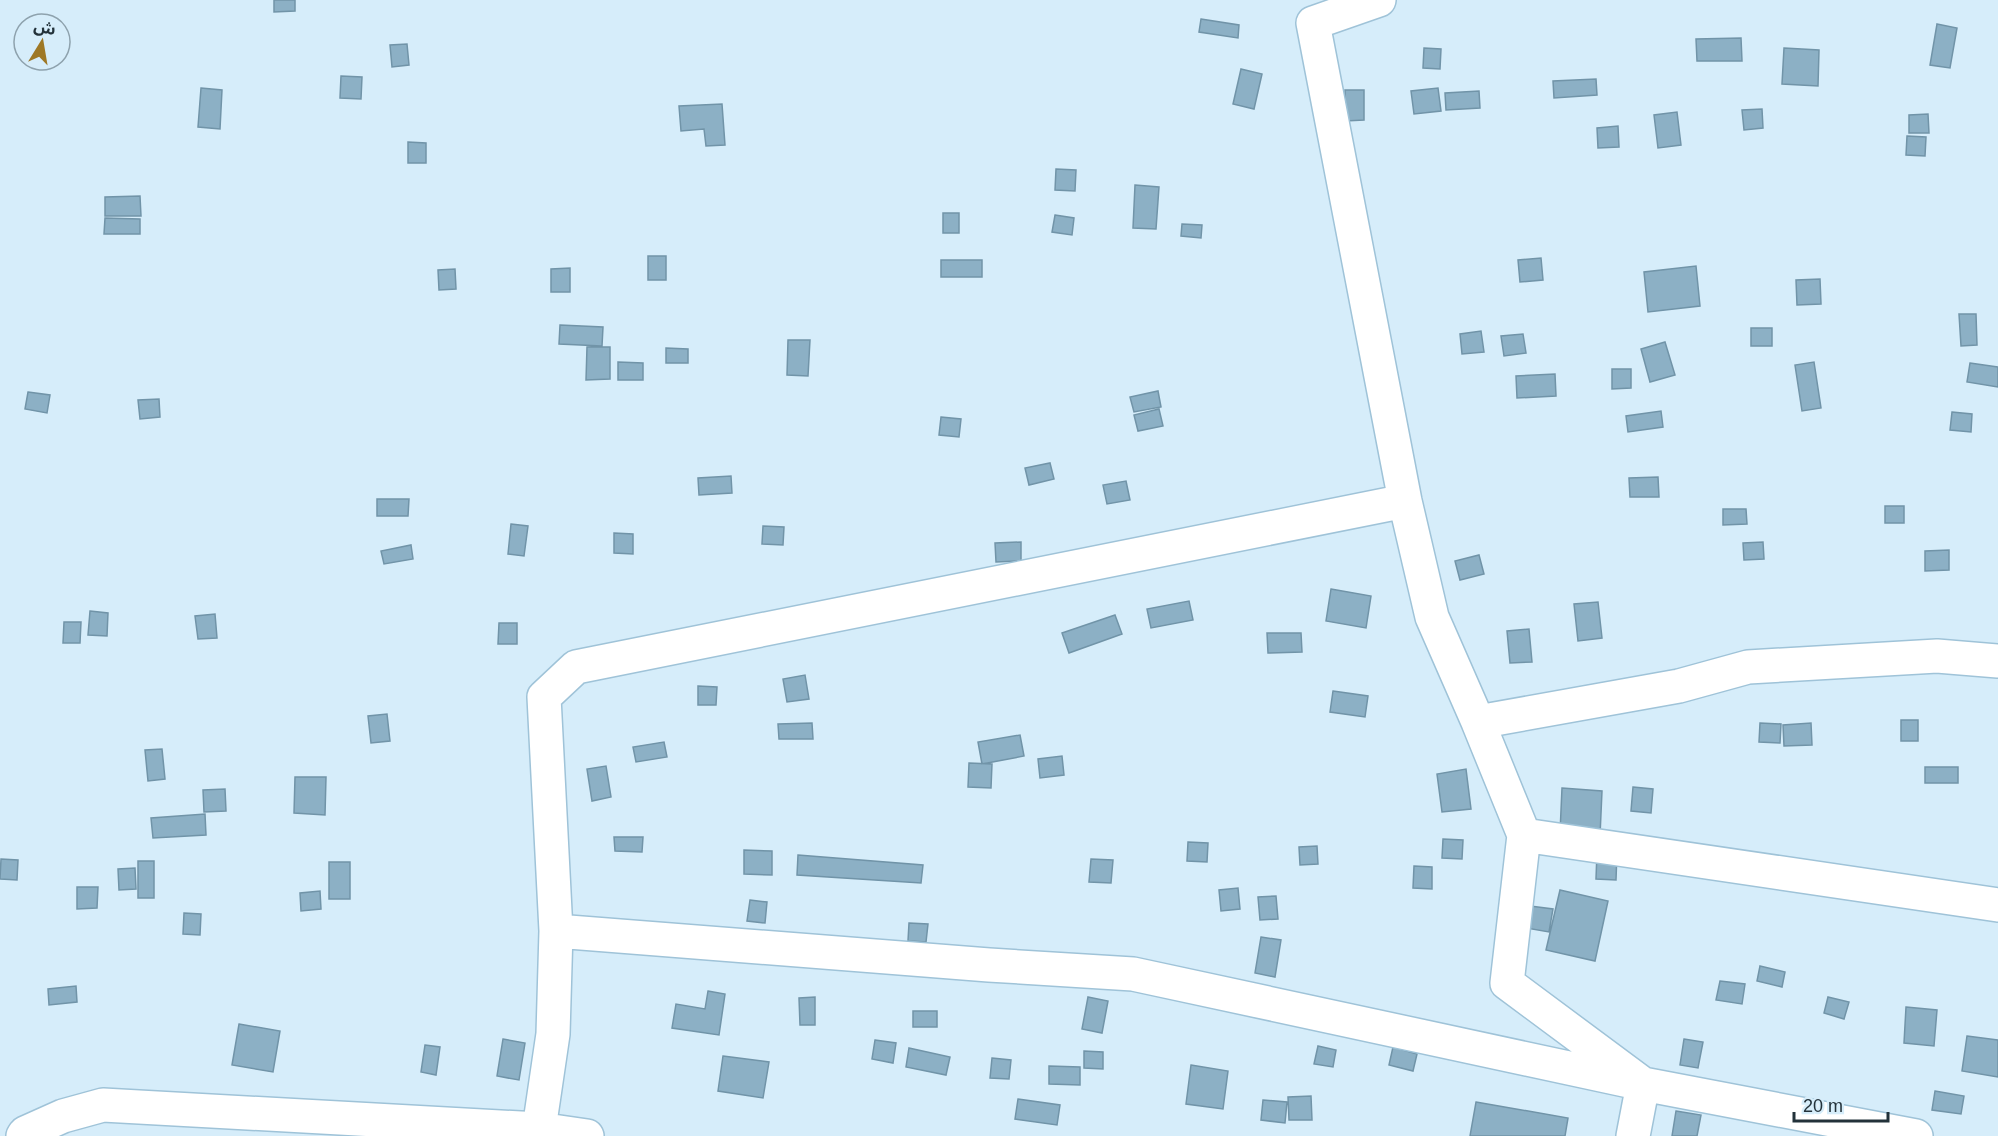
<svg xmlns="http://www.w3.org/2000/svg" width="1998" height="1136" font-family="Helvetica,'Noto Sans Arabic',sans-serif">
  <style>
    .building { fill: #8cb0c5; stroke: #7194a8; stroke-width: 1.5 }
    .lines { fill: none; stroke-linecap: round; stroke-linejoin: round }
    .street-casing { stroke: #9fc3d8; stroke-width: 36 }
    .street { stroke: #fff; stroke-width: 33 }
  </style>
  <rect width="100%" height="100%" fill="#d6edfa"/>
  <!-- building -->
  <path class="building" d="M274 0H295V11L274 12Z
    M1201 19 1239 25 1238 38 1199 32Z
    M1937 24 1957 28 1950 68 1930 65Z
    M1741 38 1742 61H1697L1696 39Z
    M407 44 409 65 392 67 390 45Z
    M1424 48 1441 49 1440 69 1423 68Z
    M1784 48 1819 50 1818 86 1782 84Z
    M1241 69 1262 74 1254 109 1233 104Z
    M341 76 362 77 361 99 340 98Z
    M1596 79 1597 95 1554 98 1553 81Z
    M201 88 222 90 220 129 198 127Z
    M1438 88 1441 111 1414 114 1411 91Z
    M1345 90H1364V120L1345 121Z
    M1479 91 1480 108 1446 110 1445 93Z
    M722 104 725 145 706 146 704 129 681 131 679 106Z
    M1762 109 1763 128 1744 130 1742 110Z
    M1677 112 1681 145 1658 148 1654 115Z
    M1928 114 1929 133H1909V115Z
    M1618 126 1619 147 1598 148 1597 128Z
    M1907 136 1926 137 1925 156 1906 155Z
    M408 142 426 143V163H408Z
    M1056 169 1076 170 1075 191 1055 190Z
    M1135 185 1159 187 1156 229 1133 228Z
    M140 196 141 216H105V197Z
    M943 213H959V233H943Z
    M1055 215 1074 218 1072 235 1052 232Z
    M105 218 140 219V234H104Z
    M1182 224 1202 225 1201 238 1181 236Z
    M648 256H666V280H648Z
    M1541 258 1543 280 1520 282 1518 260Z
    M941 260H982V277H941Z
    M1696 266 1700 306 1648 312 1644 272Z
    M570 268V292H551V269Z
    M455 269 456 289 439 290 438 270Z
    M1820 279 1821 304 1797 305 1796 280Z
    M1959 314H1976L1977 345 1961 346Z
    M560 325 603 327 602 346 559 344Z
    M1751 328H1772V346H1751Z
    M1481 331 1484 352 1462 354 1460 334Z
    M1523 334 1526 353 1504 356 1501 336Z
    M788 340H810L808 376 787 375Z
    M1665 342 1675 375 1650 382 1641 349Z
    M587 347H610V379L586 380Z
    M666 348 688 349V363H666Z
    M618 362 643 363V380H618Z
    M1814 362 1821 408 1802 411 1795 365Z
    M1970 363 1998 367V387L1967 382Z
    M1612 369H1631V388L1612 389Z
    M1555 374 1556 396 1517 398 1516 376Z
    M1158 391 1161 407 1134 412 1130 397Z
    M28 392 50 395 47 413 25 409Z
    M159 399 160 417 140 419 138 400Z
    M1159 409 1163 426 1138 431 1134 415Z
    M1661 411 1663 427 1628 432 1626 416Z
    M1952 412 1972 414 1971 432 1950 430Z
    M941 417 961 419 959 437 939 435Z
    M1050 463 1054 479 1029 485 1025 468Z
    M731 476 732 493 699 495 698 478Z
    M1658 477 1659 497H1630L1629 478Z
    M1126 481 1130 500 1107 504 1103 485Z
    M377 499H409L408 516H377Z
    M1885 506H1904V523H1885Z
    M1723 509H1746L1747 524 1723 525Z
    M511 524 528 526 524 556 508 554Z
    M763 526 784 527 783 545 762 544Z
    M614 533 633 534V554L614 553Z
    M1021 542V561L996 562 995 543Z
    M1763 542 1764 559 1744 560 1743 543Z
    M411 545 413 559 384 564 381 551Z
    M1949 550V570L1925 571V551Z
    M1479 555 1484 574 1460 580 1455 561Z
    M1331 589 1371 596 1366 628 1326 621Z
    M1189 601 1193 620 1151 628 1147 609Z
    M1598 602 1602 638 1578 641 1574 604Z
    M90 611 108 613 107 636 88 635Z
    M215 614 217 638 198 639 195 616Z
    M1115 615 1122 634 1069 653 1062 633Z
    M64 622H81L80 643H63Z
    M499 623H517V644H498Z
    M1529 629 1532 662 1510 663 1507 631Z
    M1267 633H1301L1302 652 1268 653Z
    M805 675 809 699 787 702 783 679Z
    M698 686 717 687 716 705H698Z
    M1333 691 1368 696 1365 717 1330 712Z
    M387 714 390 741 371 743 368 716Z
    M1901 720H1918V741H1901Z
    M812 723 813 739H779L778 724Z
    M1760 723 1781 724 1780 743 1759 742Z
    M1811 723 1812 745 1784 746 1783 725Z
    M1020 735 1024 756 982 764 978 742Z
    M664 742 667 757 636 762 633 747Z
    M162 749 165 779 148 781 145 750Z
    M1062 756 1064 775 1040 778 1038 759Z
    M969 763 992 764 991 788 968 787Z
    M606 766 611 797 592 801 587 769Z
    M1925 767H1958V783H1925Z
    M1466 769 1471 809 1442 812 1437 774Z
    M295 777H326L325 815 294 813Z
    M1633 787 1653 789 1651 813 1631 811Z
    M1562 788 1602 791 1600 836 1560 833Z
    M225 789 226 811 204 812 203 790Z
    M205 814 206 835 153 838 151 818Z
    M614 837H643L642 852 615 851Z
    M1443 839 1463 840 1462 859 1442 858Z
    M1188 842 1208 843 1207 862 1187 861Z
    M1317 846 1318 864 1300 865 1299 847Z
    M744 850 772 851V875L744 874Z
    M1597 852H1617L1616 880 1596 879Z
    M798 855 923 865 921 883 797 875Z
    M1 859 18 860 17 880 0 879Z
    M1091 859 1113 860 1111 883 1089 882Z
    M138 861H154V898H138Z
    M329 862H350V899H329Z
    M1414 866 1432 867V889L1413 888Z
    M135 868 136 889 119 890 118 869Z
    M77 887H98L97 908 77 909Z
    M1238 888 1240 909 1221 911 1219 890Z
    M1560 890 1608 901 1595 961 1546 950Z
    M320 891 321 909 301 911 300 893Z
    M1276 896 1278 919 1260 920 1258 897Z
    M750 900 767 902 765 923 747 921Z
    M1530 906 1553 909 1549 932 1526 928Z
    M184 913 201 914 200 935 183 934Z
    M909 923 928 924 926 942 908 941Z
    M1261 937 1281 940 1275 977 1255 973Z
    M1760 966 1785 972 1782 987 1757 981Z
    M1720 981 1745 984 1742 1004 1716 1000Z
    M76 986 77 1002 49 1005 48 989Z
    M708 991 725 994 719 1035 672 1028 676 1004 705 1009Z
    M815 997V1025H800L799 998Z
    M1088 997 1108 1001 1102 1033 1082 1029Z
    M1828 997 1849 1002 1844 1019 1824 1013Z
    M1906 1007 1937 1010 1934 1046 1904 1043Z
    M913 1011H937V1027H913Z
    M239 1024 280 1031 273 1072 232 1065Z
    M1967 1036 1998 1040V1077L1962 1071Z
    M503 1039 525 1043 519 1080 497 1076Z
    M1684 1039 1703 1042 1698 1068 1680 1065Z
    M875 1040 896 1043 893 1063 872 1059Z
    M425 1045 440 1047 436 1075 421 1072Z
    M1318 1046 1336 1050 1333 1067 1314 1064Z
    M1393 1047 1417 1054 1413 1071 1389 1065Z
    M909 1048 950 1057 946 1075 906 1067Z
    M1084 1051 1103 1052V1069L1084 1068Z
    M723 1056 769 1062 763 1098 718 1091Z
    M992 1058 1011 1060 1009 1079 990 1078Z
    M1191 1065 1228 1071 1223 1109 1186 1104Z
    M1049 1066 1080 1067V1085L1049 1084Z
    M1935 1091 1964 1096 1961 1114 1932 1110Z
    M1311 1096 1312 1120H1289L1288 1097Z
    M1018 1099 1060 1105 1057 1125 1015 1119Z
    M1263 1100 1287 1102 1285 1123 1261 1120Z
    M1476 1102 1568 1118 1565 1136H1470Z
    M1676 1111 1701 1115 1697 1136H1672Z"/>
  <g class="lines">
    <defs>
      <path id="street" d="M1379 0 1313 23 1405 501 1432 617 1478 722 1524 835 1507 983 1643 1084 1633 1136
        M1478 722 1679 686 1748 667 1937 656 1998 661
        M1524 835 1998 905
        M556 931 989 965 1133 974 1643 1084 1916 1136
        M23 1136 25 1133 63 1116 103 1105 539 1129 587 1136
        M538 1136 553 1034 556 931 544 697 576 667 1405 501"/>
    </defs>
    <!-- street casing -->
    <use href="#street" class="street-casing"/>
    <!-- street -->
    <use href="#street" class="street"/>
  </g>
  <!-- north arrow -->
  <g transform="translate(42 42) rotate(11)"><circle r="28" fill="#d6edfa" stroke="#8ea2ad" stroke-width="1.5"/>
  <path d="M0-4.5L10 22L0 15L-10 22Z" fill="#9e7825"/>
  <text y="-9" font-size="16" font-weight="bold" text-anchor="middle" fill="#23323a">ش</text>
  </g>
  <!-- scale -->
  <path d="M1794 1112v9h94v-9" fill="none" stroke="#23323a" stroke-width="3"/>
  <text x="1803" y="1112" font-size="18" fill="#23323a" stroke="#d6edfa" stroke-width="4.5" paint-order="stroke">20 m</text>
</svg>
